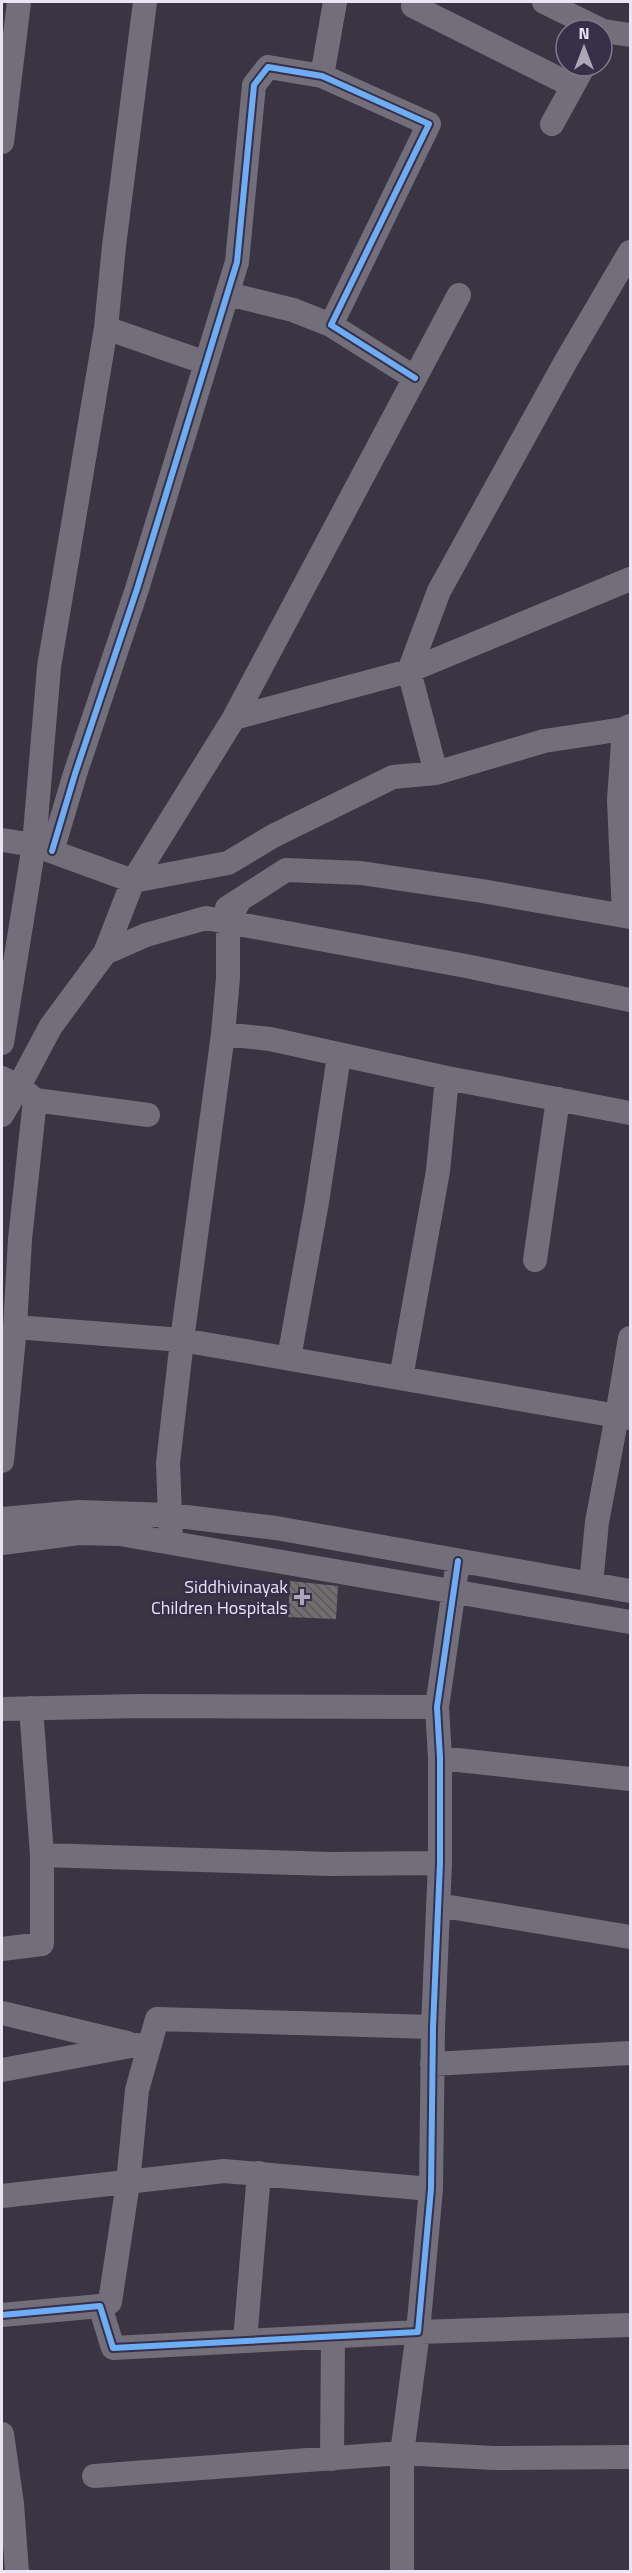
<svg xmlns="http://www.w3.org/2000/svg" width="632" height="2573" font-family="'Titillium Web',sans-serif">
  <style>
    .building { fill: url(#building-back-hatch) }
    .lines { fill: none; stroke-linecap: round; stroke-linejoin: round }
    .minor { stroke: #736f7a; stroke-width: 24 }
    .cycleway-casing { stroke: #382f49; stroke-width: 10 }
    .cycleway { stroke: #6dadf4; stroke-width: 6 }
    .poi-dot { fill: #aca7b7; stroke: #382f49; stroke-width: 2 }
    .labels { text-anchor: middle; stroke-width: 6; stroke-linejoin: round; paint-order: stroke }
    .poi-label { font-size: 18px; fill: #eae4f5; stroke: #382f49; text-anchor: end }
  </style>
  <defs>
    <pattern id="building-back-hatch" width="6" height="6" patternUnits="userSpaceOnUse" patternTransform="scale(1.5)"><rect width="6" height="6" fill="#706e6e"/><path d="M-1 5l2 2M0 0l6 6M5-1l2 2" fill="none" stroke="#5b595c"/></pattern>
  </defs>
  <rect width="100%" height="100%" fill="#3a3543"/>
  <!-- building -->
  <path class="building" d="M290 1581 338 1586 336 1619 288 1617Z"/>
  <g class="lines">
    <!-- minor -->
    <path class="minor" d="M544 2 601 30
      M413 6 573 86
      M602 35 604 31 630 35
      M322 76 335 2
      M552 124 584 66
      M2 142 19 2
      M630 252 566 361 439 591 409 671 436 773 544 741 624 729 630 726
      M228 294 293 310 331 325
      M106 328 206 363
      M234 718 459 295
      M619 800 624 729
      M2 840 34 845 2 1043
      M52 851 75 774 137 589 237 262 254 85 268 67 322 76 429 124 331 325 415 378
      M133 881 234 718 409 671 630 579
      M133 881 228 863 273 836 393 777 436 773
      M227 908 286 870 361 873 482 891 630 917
      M624 915 619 800 630 793
      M105 953 133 881 34 845 49 667 106 328 114 246 145 2
      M223 1034 270 1039 447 1078 630 1113
      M2 1078 19 1086 51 1026 105 953 146 935 206 918 466 966 630 1000
      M35 1100 148 1115
      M2 1115 19 1086 35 1100 20 1239 15 1327 2 1461
      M535 1260 558 1099
      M15 1327 182 1340 617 1416 630 1338
      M289 1358 317 1202 339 1056
      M401 1378 438 1171 447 1078
      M2 1519 79 1512 170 1515 276 1528 630 1591
      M171 1541 168 1463 182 1340 223 1034 228 978V923L239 901
      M2 1543 79 1533 120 1534 630 1622
      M591 1584 597 1522 617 1416 630 1418
      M2 1709 139 1706 437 1707
      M440 1758 630 1779
      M42 1855 330 1864 440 1863
      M438 1905 630 1937
      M2 1949 42 1944V1855L31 1708
      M2 2013 127 2043
      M432 2064 630 2053
      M2 2070 136 2045 149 2046
      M2 2196 224 2171 431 2189
      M100 2306 110 2302 128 2183 137 2090 157 2019 433 2027
      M2 2315 100 2306 113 2348 418 2332 431 2189 433 2027 440 1863V1758L437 1707 458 1561
      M245 2341 259 2173
      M2 2434 12 2504 17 2572
      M332 2459 333 2337
      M94 2476 402 2453 493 2458 630 2457
      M402 2572V2453L418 2332 630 2325"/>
    <defs>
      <path id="cycleway" d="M52 851 75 774 137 589 237 262 254 85 268 67 322 76 429 124 331 325 415 378
        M2 2315 100 2306 113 2348 418 2332 431 2189 433 2027 440 1863V1758L437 1707 458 1561"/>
    </defs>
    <!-- cycleway casing -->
    <use href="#cycleway" class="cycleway-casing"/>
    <!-- cycleway -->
    <use href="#cycleway" class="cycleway"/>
  </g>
  <!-- markers -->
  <path class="poi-dot" d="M299 1588h6v6h6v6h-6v6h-6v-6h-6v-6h6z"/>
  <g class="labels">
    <!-- poi labels -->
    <g class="poi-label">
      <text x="288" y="1593">Siddhivinayak<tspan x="288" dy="21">Children Hospitals</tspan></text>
    </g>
  </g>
  <!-- border -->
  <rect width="632" height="2573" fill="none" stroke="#eae4f5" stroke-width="6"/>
  <!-- north arrow -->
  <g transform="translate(584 48)"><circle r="28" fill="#382f49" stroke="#7f778e" stroke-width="1.5"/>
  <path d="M0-4.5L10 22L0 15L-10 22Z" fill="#aca7b7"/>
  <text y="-9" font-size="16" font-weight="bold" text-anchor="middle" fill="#eae4f5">N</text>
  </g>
</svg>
